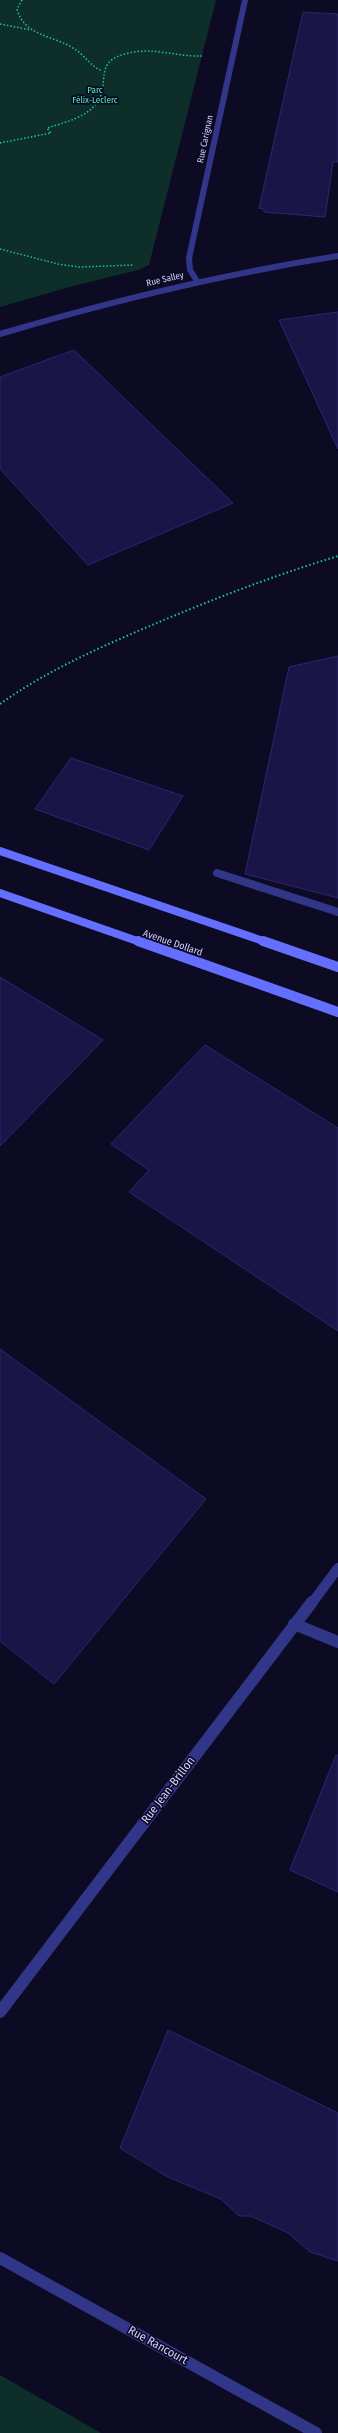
<svg xmlns="http://www.w3.org/2000/svg" width="338" height="2433" font-family="'Fira Sans Condensed',sans-serif">
  <style>
    .green { fill: #0e2e2a }
    .building { fill: #1b1547; stroke: #2d2575 }
    .lines { fill: none; stroke-linecap: round; stroke-linejoin: round }
    .path-far1 { stroke: #20c0a8; stroke-width: 1.5; stroke-dasharray: 1.5 2; stroke-linecap: butt }
    .path { stroke: #20c0a8; stroke-width: 2; stroke-dasharray: 1.5 2.5; stroke-linecap: butt }
    .service { stroke: #313688; stroke-width: 8 }
    .minor-far2 { stroke: #313688; stroke-width: 6 }
    .minor-far1 { stroke: #313688; stroke-width: 10 }
    .minor { stroke: #313688; stroke-width: 12 }
    .tertiary { stroke: #313688; stroke-width: 6 }
    .secondary-far1 { stroke: #656fff; stroke-width: 8 }
    .secondary { stroke: #656fff; stroke-width: 10 }
    .labels { text-anchor: middle; stroke-width: 3.5; stroke-linejoin: round; paint-order: stroke }
    .far-park-label { font-size: 9px; fill: #4cecb6; stroke: #0d0b23 }
    .far-street-label { font-size: 9px; fill: #cfceff; stroke: #0d0b23 }
    .street-label { font-size: 10px; fill: #cfceff; stroke: #0d0b23 }
    .near-street-label { font-size: 12px; fill: #cfceff; stroke: #0d0b23 }
  </style>
  <rect width="100%" height="100%" fill="#0d0b23"/>
  <!-- green -->
  <path class="green" d="M0 0H216L149 265 138 270 66 288 0 307Z
    M0 2375 101 2433H0Z"/>
  <!-- building -->
  <path class="building" d="M303 12 338 14V162H333L325 217 264 212V209L259 208Z
    M338 312V449L279 320Z
    M74 350 233 503 88 565 0 469V377Z
    M338 656V898L245 874 289 667Z
    M71 758 183 796 149 850 35 809Z
    M0 977 103 1040 0 1146Z
    M205 1045 338 1128V1331L129 1192 149 1170 111 1144Z
    M0 1349 206 1499 54 1684 0 1641Z
    M336 1755H338V1892L290 1870Z
    M168 2030 338 2113V2261L310 2252 288 2233 251 2216H239L221 2199 168 2177 120 2148Z"/>
  <g class="lines">
    <!-- path-far1 -->
    <path class="path-far1" d="M22 0 17 9C24 36 52 35 73 48 84 54 90 66 102 71
      M0 24 31 30
      M0 143 51 133 47 128C63 123 85 118 96 104 112 83 91 61 129 53 152 47 178 57 202 56
      M0 249 58 264 79 267 133 265"/>
    <!-- path -->
    <path class="path" d="M0 704C45 672 94 650 145 628 208 601 272 576 338 556"/>
    <!-- service -->
    <path class="service" d="M217 873 338 912"/>
    <!-- minor-far2 -->
    <path class="minor-far2" d="M197 281 190 270 189 258 245 0"/>
    <!-- minor-far1 -->
    <path class="minor-far1" d="M312 1603 338 1568"/>
    <!-- minor -->
    <path class="minor" d="M294 1624 338 1642
      M0 2012 312 1602
      M0 2258 316 2433"/>
    <!-- tertiary -->
    <path class="tertiary" d="M0 334C111 301 223 274 338 256"/>
    <!-- secondary-far1 -->
    <path class="secondary-far1" d="M0 851 266 942
      M0 893 140 942"/>
    <!-- secondary -->
    <path class="secondary" d="M138 941 338 1012
      M263 941 338 967"/>
  </g>
  <g class="labels">
    <!-- far-park labels -->
    <g class="far-park-label">
      <text x="95" y="93">Parc<tspan x="95" dy="10">Félix-Leclerc</tspan></text>
    </g>
    <!-- far-street labels -->
    <g class="far-street-label">
      <text transform="translate(205 139) rotate(-78)" y="3">Rue Carignan</text>
      <text transform="translate(165 279) rotate(-13)" y="3">Rue Salley</text>
    </g>
    <!-- street labels -->
    <g class="street-label">
      <text transform="translate(173 942) rotate(19)" y="4">Avenue Dollard</text>
    </g>
    <!-- near-street labels -->
    <g class="near-street-label">
      <text transform="translate(168 1790) rotate(-53)" y="4">Rue Jean-Brillon</text>
      <text transform="translate(158 2345) rotate(29)" y="4">Rue Rancourt</text>
    </g>
  </g>
</svg>
